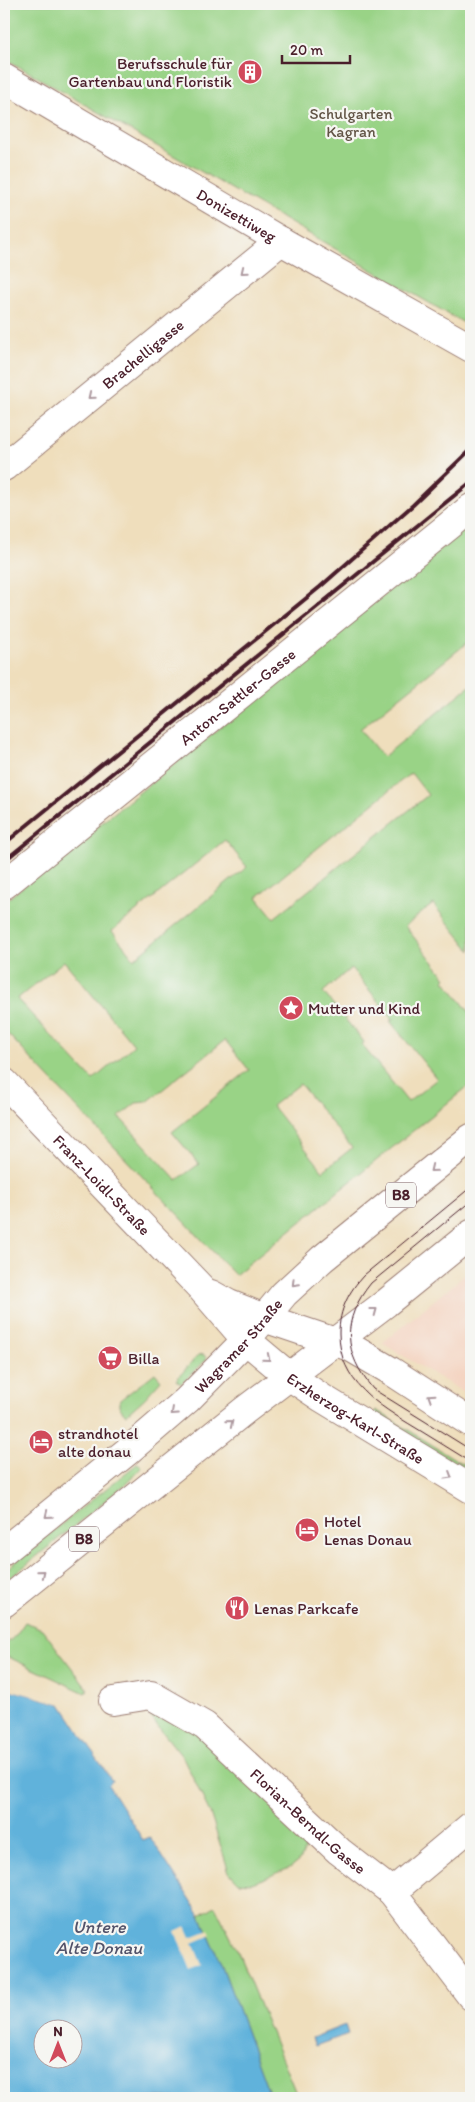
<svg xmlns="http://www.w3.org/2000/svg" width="475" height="2102" font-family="Itim,sans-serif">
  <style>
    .built { fill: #f4d3c0 }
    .green { fill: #99d386; stroke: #727958; fill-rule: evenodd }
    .water { fill: #60b2db; stroke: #556883; fill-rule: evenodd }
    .pier { fill: #efdebc }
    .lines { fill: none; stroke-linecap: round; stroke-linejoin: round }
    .minor-casing { stroke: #9c7e74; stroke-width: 30 }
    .major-casing { stroke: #9c7e74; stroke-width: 30 }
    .minor { stroke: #fff; stroke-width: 28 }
    .major { stroke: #fff; stroke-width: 28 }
    .tram { stroke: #4a1f2b; stroke-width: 1 }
    .rail { stroke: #4a1f2b; stroke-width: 4 }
    .oneway { stroke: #ae9aa0 }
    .labels { text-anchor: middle; stroke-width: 4.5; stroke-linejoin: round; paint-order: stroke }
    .shield { fill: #f6f6f2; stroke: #7e6067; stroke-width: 1 }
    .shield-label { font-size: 15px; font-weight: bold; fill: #4a1f2b }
    .poi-label { font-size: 16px; fill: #4a1f2b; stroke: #f6f6f2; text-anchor: start }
    .park-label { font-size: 16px; fill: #625546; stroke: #f6f6f2 }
    .street-label { font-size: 16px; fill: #4a1f2b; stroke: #f6f6f2 }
    .water-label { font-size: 18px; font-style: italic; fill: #525269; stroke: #f6f6f2 }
  </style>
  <rect width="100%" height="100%" fill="#f6f6f2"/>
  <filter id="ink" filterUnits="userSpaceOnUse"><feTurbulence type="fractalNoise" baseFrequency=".02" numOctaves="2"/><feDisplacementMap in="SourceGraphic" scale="10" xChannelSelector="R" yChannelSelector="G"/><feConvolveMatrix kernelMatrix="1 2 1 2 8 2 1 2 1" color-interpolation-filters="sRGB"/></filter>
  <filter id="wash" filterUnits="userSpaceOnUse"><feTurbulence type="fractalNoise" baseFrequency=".0096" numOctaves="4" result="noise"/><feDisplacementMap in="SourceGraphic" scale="20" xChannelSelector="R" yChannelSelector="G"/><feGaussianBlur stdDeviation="1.12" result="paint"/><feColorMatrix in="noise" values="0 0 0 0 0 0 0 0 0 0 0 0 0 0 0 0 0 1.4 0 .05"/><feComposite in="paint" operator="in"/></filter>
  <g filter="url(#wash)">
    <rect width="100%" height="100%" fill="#efdebc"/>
    <!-- built -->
    <path class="built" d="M471 1270V1397L382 1343Z"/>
    <!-- green -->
    <path class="green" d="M4 4H471V327L4 58Z
      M471 524V648L467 643 360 729 383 757 471 685V951L433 904 405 926 446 978 444 980 471 1014V1084L235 1275 4 1030V902ZM411 773 428 795 274 918 257 897ZM225 840 247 867 134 959 112 931ZM64 961 134 1045 93 1080 17 999ZM351 968 393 1019 390 1021 437 1079 408 1102 362 1045 364 1042 323 992ZM225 1040 249 1070 172 1132 199 1164 177 1180 119 1117 136 1103 147 1102ZM300 1084 352 1148 323 1171 272 1106Z
      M203 1354 207 1359 181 1384 176 1380 198 1355Z
      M155 1373 161 1380 145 1398 126 1415 120 1408V1400Z
      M376 1410 471 1469V1481L372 1416Z
      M138 1463 142 1467 127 1483 4 1583V1571L34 1547 36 1548 39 1546 37 1544Z
      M25 1622 42 1629 88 1689 85 1693 4 1655V1646L16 1635Z
      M142 1706 196 1727 301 1826 308 1841 301 1859 290 1868 252 1883 238 1882 229 1872 210 1813 184 1759Z
      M215 1906 237 1950 298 2098H271L222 1966 200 1915Z"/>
    <!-- water -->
    <path class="water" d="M4 1688 61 1704 112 1781 108 1785 143 1840 150 1837 200 1915 222 1966 271 2098H4ZM42 2030H72V2060H42Z
      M345 2025 348 2034 315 2046 312 2038Z"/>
    <!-- pier -->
    <path class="pier" d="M4 1685 62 1701 65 1705 4 1688Z
      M186 1926 191 1937 209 1930 211 1935 193 1943 202 1965 191 1970 175 1931Z"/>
  </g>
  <g filter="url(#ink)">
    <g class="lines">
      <defs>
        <g id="minor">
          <path id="s1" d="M4 78 281 241 471 348"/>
          <path id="s2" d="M4 467 281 241"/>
          <path id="s3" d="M4 885 471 508"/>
          <path id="s4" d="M4 1082 201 1288 246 1340"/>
          <path d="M211 1294 229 1304 264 1318"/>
          <path id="s5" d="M113 1701 151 1695 205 1726 339 1851 392 1892 471 1996"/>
          <path d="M392 1892 471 1826"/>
        </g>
        <g id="major">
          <path d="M264 1318 350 1347 391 1371 471 1423"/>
          <path id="s6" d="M246 1340 289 1376 322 1398 471 1489"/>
          <path id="s7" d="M4 1551 129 1450 187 1400 246 1340 284 1294 322 1259 471 1138"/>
          <path d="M4 1603 245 1410 386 1303 471 1234"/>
        </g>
      </defs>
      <!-- minor casing -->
      <use href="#minor" class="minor-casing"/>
      <!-- major casing -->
      <use href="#major" class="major-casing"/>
      <!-- minor -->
      <use href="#minor" class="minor"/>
      <!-- major -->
      <use href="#major" class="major"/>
      <!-- tram -->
      <path class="tram" d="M471 1187 364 1275C349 1291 339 1310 339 1333 339 1382 378 1405 416 1428 434 1439 453 1451 471 1462
        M471 1201 371 1283C341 1320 343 1353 373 1389L471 1450"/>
      <!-- rail -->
      <path class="rail" d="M4 844 320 587 413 505 471 449
        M4 861 471 482"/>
    </g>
    <!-- one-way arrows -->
    <defs><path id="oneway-chevron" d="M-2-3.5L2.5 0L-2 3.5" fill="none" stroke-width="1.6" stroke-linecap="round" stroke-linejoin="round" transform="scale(1.25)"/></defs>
    <g class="oneway">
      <use href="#oneway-chevron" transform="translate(244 271) rotate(141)"/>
      <use href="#oneway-chevron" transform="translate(91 396) rotate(141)"/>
      <use href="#oneway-chevron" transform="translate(433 1169) rotate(141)"/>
      <use href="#oneway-chevron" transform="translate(295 1283) rotate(135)"/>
      <use href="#oneway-chevron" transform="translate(374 1311) rotate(-37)"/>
      <use href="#oneway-chevron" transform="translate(267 1358) rotate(39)"/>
      <use href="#oneway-chevron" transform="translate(431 1397) rotate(-147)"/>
      <use href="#oneway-chevron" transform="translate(174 1412) rotate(138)"/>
      <use href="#oneway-chevron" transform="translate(230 1423) rotate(-39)"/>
      <use href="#oneway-chevron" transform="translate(449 1476) rotate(31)"/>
      <use href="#oneway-chevron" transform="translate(48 1515) rotate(141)"/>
      <use href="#oneway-chevron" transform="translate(42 1573) rotate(-39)"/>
    </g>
  </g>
  <!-- icons -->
  <defs>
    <symbol id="building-disc" viewBox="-11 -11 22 22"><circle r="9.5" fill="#d1495b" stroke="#f6f6f2"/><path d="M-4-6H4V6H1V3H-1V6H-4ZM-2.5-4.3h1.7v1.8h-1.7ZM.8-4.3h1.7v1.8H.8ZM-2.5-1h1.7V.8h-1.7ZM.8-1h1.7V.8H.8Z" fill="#fff"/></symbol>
    <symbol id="sight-disc" viewBox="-11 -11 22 22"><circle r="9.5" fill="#d1495b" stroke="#f6f6f2"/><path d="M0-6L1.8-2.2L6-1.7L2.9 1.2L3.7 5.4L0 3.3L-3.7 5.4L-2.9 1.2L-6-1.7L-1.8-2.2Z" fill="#fff"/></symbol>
    <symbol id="supermarket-disc" viewBox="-11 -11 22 22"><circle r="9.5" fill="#d1495b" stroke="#f6f6f2"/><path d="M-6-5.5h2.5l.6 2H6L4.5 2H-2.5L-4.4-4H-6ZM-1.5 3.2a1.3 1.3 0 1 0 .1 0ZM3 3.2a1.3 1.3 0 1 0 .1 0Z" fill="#fff"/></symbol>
    <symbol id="hotel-disc" viewBox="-11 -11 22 22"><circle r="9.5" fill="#d1495b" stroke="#f6f6f2"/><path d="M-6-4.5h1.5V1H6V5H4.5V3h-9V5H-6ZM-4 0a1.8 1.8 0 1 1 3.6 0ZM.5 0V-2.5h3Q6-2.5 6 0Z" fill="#fff"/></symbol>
    <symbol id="restaurant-disc" viewBox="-11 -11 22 22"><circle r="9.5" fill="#d1495b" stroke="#f6f6f2"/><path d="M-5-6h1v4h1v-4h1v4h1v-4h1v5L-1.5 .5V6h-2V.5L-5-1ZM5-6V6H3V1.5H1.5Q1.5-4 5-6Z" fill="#fff"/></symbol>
  </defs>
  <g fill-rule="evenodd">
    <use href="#building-disc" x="236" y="58" width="28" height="28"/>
    <use href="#sight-disc" x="277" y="994" width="28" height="28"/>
    <use href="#supermarket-disc" x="96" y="1344" width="28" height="28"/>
    <use href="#hotel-disc" x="27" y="1428" width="28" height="28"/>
    <use href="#hotel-disc" x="293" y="1516" width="28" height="28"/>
    <use href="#restaurant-disc" x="223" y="1594" width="28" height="28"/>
  </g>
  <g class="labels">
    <!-- shield labels -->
    <g class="shield">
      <rect x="386" y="1182.5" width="30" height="25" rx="4"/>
      <rect x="69" y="1526.5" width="30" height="25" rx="4"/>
    </g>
    <g class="shield-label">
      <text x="401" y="1200">B8</text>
      <text x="84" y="1544">B8</text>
    </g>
    <!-- poi labels -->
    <g class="poi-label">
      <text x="232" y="69" text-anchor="end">Berufsschule für<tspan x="232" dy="18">Gartenbau und Floristik</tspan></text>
      <text x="308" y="1014">Mutter und Kind</text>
      <text x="128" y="1364">Billa</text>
      <text x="58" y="1439">strandhotel<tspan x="58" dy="18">alte donau</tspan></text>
      <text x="324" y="1527">Hotel<tspan x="324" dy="18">Lenas Donau</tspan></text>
      <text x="254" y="1614">Lenas Parkcafe</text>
    </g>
    <!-- park labels -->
    <g class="park-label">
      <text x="351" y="119">Schulgarten<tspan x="351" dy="18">Kagran</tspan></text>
    </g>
    <!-- street labels -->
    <g class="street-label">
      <text dy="6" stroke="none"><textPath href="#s1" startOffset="270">Donizettiweg</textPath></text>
      <text dy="6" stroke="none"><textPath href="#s2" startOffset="179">Brachelligasse</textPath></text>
      <text dy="6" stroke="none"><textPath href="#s3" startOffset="300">Anton-Sattler-Gasse</textPath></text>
      <text dy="6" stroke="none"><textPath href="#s4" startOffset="142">Franz-Loidl-Straße</textPath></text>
      <text dy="6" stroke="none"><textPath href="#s7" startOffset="312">Wagramer Straße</textPath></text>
      <text dy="6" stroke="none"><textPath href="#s6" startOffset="135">Erzherzog-Karl-Straße</textPath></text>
      <text dy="6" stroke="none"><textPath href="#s5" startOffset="241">Florian-Berndl-Gasse</textPath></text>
    </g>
    <!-- water labels -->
    <g class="water-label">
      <text x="99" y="1933">Untere<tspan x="99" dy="21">Alte Donau</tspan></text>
    </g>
  </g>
  <!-- margin -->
  <rect width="475" height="2102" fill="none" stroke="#f6f6f2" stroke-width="20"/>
  <!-- north arrow -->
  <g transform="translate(58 2044)"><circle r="24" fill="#f6f6f2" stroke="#b1a0a2"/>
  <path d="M0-4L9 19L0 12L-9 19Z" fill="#d1495b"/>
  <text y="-8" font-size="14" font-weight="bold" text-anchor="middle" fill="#4a1f2b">N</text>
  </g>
  <!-- scale -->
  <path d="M282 55v8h68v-8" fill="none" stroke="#4a1f2b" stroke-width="2.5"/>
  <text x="290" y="55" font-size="15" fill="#4a1f2b" stroke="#f6f6f2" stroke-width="4" paint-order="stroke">20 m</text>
</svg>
